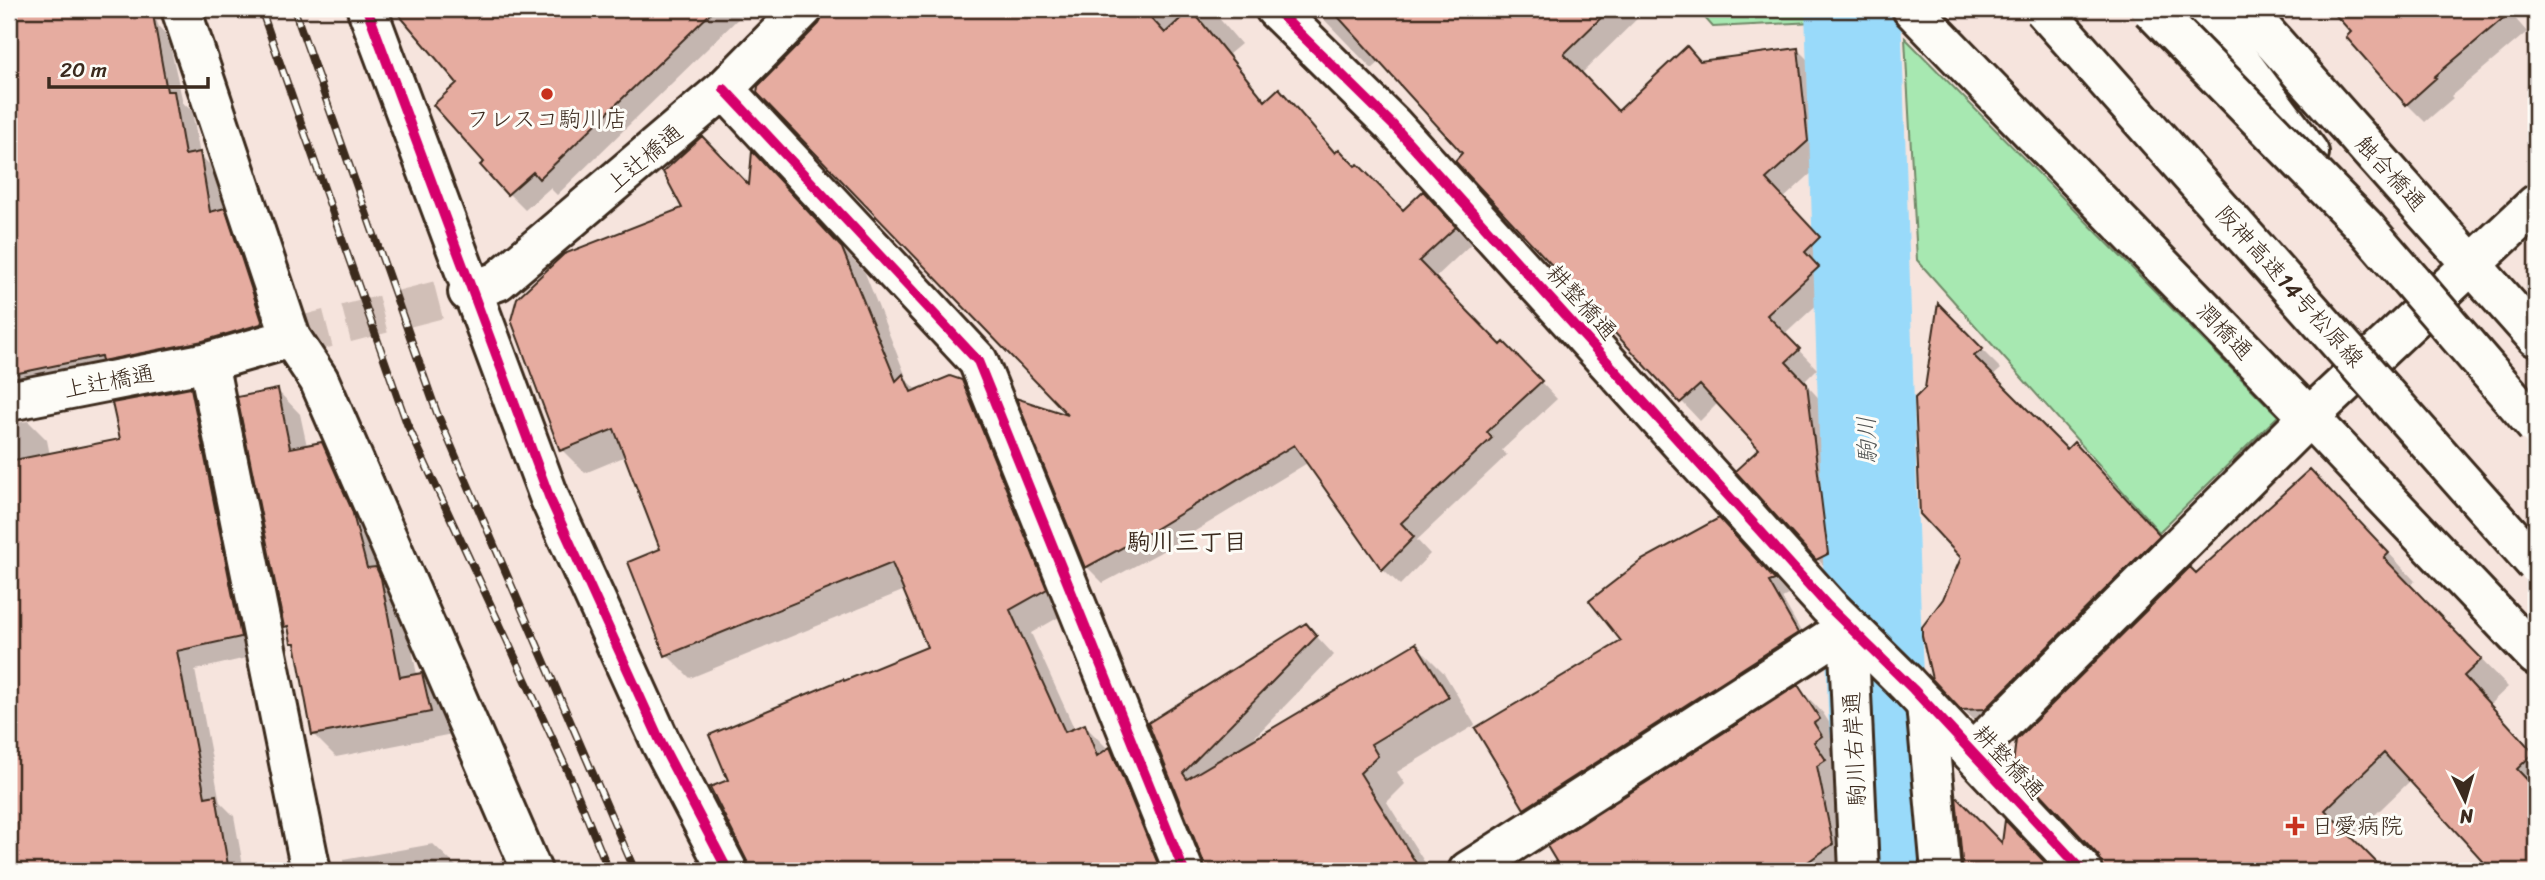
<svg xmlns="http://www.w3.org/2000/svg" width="2545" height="880" font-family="Sriracha,'Klee One',sans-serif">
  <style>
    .green { fill: #a7e8b1; stroke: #718968; stroke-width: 2 }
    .shadow { fill: #0003 }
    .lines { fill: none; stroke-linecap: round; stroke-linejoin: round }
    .river { stroke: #99dafa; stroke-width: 96 }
    .building { fill: #e6aca0; stroke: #3b2a1e; stroke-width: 2 }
    .street-tunnel { stroke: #d1bfb7; stroke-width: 38; stroke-dasharray: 38 19; stroke-linecap: butt }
    .street-casing { stroke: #3b2a1e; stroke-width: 44 }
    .secondary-casing { stroke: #3b2a1e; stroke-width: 44 }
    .highway-casing { stroke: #3b2a1e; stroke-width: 44 }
    .street { stroke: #fdfcf7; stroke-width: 38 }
    .secondary { stroke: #fdfcf7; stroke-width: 38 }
    .highway { stroke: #fdfcf7; stroke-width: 38 }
    .rail-casing { stroke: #3b2a1e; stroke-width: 8 }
    .rail { stroke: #fdfcf7; stroke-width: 5; stroke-dasharray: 16; stroke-linecap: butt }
    .highway-bridge-casing { stroke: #3b2a1e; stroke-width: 44; stroke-linecap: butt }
    .highway-bridge { stroke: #fdfcf7; stroke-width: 38 }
    .cycleway-casing { stroke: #fdfcf7; stroke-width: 15 }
    .cycleway { stroke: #d6006c; stroke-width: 10 }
    .poi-dot { fill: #c8321e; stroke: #fdfcf7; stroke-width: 2.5 }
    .labels { text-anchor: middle; stroke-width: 6; stroke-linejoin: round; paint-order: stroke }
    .poi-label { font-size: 23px; fill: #3b2a1e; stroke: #fdfcf7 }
    .street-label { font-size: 23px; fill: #3b2a1e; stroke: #fdfcf7 }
    .water-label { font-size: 24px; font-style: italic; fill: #525655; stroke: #fdfcf7 }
    .neighbourhood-label { font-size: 24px; font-weight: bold; fill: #3b2a1e; stroke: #fdfcf7 }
  </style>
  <rect width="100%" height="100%" fill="#f6e4dd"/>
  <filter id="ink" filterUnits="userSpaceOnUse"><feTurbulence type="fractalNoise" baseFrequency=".0143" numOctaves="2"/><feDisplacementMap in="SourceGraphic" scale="14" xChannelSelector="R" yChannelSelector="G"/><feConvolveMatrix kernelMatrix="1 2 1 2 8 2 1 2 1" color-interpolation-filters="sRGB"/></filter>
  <g filter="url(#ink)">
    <!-- green -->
    <path class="green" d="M1697 9H1812L1813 22 1713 27Z
      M1905 38 2278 416 2159 532 1917 260Z"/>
    <!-- shadow -->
    <path class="shadow" d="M9 9H152L159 27 168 36 183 103 192 111 200 155 218 173 224 210 243 229 280 340 9 409Z
      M397 9H748L557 195 550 188 525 210 508 193 486 162 460 83Z
      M767 9H806L782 32 767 16Z
      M826 9H1211L1241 44 1229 54 1267 102 1279 90 1336 155 1403 212 1439 210 1471 244 1434 279 1501 347 1521 361 1557 399 1502 450 1507 455 1417 540 1430 554 1400 585 1383 569 1309 462 1159 553 1103 583 1087 567 1074 419 820 25 826 14Z
      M1314 9H1647L1581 74 1618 113 1701 62 1798 50 1816 68 1826 160 1783 199 1837 256 1822 272 1836 287 1784 335 1817 369 1804 382 1825 405 1846 572 1836 577 1817 559 1761 449 1718 403 1700 421 1457 161 1465 153 1381 61 1372 69Z
      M2332 9H2507L2527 32 2451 96 2453 98 2425 122 2407 104 2353 32Z
      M775 176 865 273 908 382 918 391 961 381 984 405 1068 612 1031 633 1075 730 1085 726 1108 749 1116 772 1123 778 1157 871H761L730 781 844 683 930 648 905 590 690 678 667 655 630 563 662 550 626 456 585 473 562 450 750 188Z
      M1939 307 2001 369 1992 377 2067 451 2093 464 2178 555 1983 729 1963 709 1945 600 1963 557 1927 389Z
      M190 390 209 408 259 655 195 670 220 802 234 816 244 871H9V424L28 421 47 440 50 455 122 440Z
      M278 391 300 414 307 446 321 443 344 466 403 602 417 675 421 674 444 697 452 734 336 757 314 735 298 648 292 642 290 631 286 626Z
      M2337 498 2415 581 2409 586 2508 687 2490 704 2536 755V871H2494L2411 780 2351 838 2383 871H2106V865L2196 575Z
      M1734 535 1788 595 1782 598 1811 649 1540 823 1525 808Z
      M1306 625 1334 655 1249 743 1416 645 1444 673 1475 725 1397 772 1405 784 1387 802 1430 871H1207L1206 862 1174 783Z
      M1798 687 1823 713 1844 745 1855 871H1540Z
      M433 844 456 866 457 871H345L343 860Z"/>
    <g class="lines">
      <!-- river -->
      <path class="river" d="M1853 9 1876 710 1894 871"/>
    </g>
    <!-- building -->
    <path class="building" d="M9 9H152L167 91H174L185 155 200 152 210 212 225 208 262 321 261 324 203 341 102 361 101 356 9 375Z
      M394 9H715L539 179 533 172 507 195 480 165 484 162 433 105 457 83Z
      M824 9H1143L1165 33 1191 9 1265 101 1279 88 1335 153 1339 149 1355 166 1358 164 1403 210 1423 191 1456 227 1419 261 1501 345 1504 342 1542 381 1487 432 1492 438 1401 523 1414 537 1382 570 1294 445 1142 537 1085 568 1016 398 1068 415 757 93 758 86 819 24 824 15Z
      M1331 9H1610L1564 54 1618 111 1687 46 1700 61 1798 48 1808 141 1766 179 1820 237 1805 252 1819 267 1767 315 1800 349 1786 362 1807 384 1828 554 1816 560 1735 471 1759 449 1700 385 1680 403 1455 161 1462 153Z
      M2330 9H2514L2434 77 2436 78 2406 105 2346 37 2351 32Z
      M702 136 749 185 752 151 842 248 896 381 903 374 911 392 950 376 962 380 1047 589 1010 610 1065 732 1085 724 1097 756 1110 747 1161 871H750L747 861 710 787 728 780 709 735 843 679 844 681 927 647 892 563 665 656 628 562 660 549 614 429 560 451 511 320 517 298 564 254 682 208 663 172Z
      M1938 303 1983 349 1974 356 2067 449 2074 442 2160 535 1985 709 1961 710 1932 679 1922 636V627L1943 599 1961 558 1920 514 1915 398 1925 388Z
      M191 388 241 637 177 651 205 797 216 795 229 871H9V461L120 439 112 403Z
      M278 389 290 448 322 442 352 510 367 568 376 567 381 578 400 677 422 673 431 712 312 735 295 643H291L288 626 284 627 237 397Z
      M2310 469 2389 553 2384 558 2482 659 2464 676 2534 753 2517 769 2536 789V871H2492L2384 753 2325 810 2385 871H2104L2099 856 2013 764 2016 740 2190 567 2196 573Z
      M1719 518 1775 580 1769 582 1798 633 1524 809 1475 728 1621 641 1589 601 1642 560Z
      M1306 623 1317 636 1183 773 1187 779 1416 643 1449 697 1371 744 1378 756 1360 773 1421 871H1205L1204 863 1148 723Z
      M1798 685 1820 719 1814 723 1822 736 1814 742 1826 760 1817 766 1833 844 1795 871H1562L1547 846Z
      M1956 796 2002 843 2005 820 2053 871H1963Z"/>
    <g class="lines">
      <!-- street-tunnel -->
      <path class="street-tunnel" d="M291 338 468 292"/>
      <defs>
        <path id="street" d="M181 9 291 338 319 380 532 871
          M367 9 550 499 661 743 728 871
          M1275 9 1393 125 1828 606 1905 682
          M1912 9 2309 417 2536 656
          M2244 9 2536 337
          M724 89 978 361 1184 871
          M468 292 498 281 724 89 803 9
          M208 362 311 871
          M9 401 208 362 291 338
          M1848 627 1859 871
          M1926 704 1941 871
          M1972 753 2309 417 2536 204
          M1468 871 1848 627"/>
        <path id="secondary" d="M1905 682 2083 871"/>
        <path id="highway" d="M2201 9 2309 153"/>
      </defs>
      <!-- street casing -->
      <use href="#street" class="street-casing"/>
      <!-- secondary casing -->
      <use href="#secondary" class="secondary-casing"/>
      <!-- highway casing -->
      <use href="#highway" class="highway-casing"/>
      <!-- street -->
      <use href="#street" class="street"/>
      <!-- secondary -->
      <use href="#secondary" class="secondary"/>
      <!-- highway -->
      <use href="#highway" class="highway"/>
      <defs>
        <path id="rail" d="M261 9 407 424 569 774 609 871
          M294 9 437 413 635 871"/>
      </defs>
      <!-- rail casing -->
      <use href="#rail" class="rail-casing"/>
      <!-- rail -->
      <use href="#rail" class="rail"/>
      <defs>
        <path id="highway-bridge" d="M2043 9 2536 564
          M2151 9 2364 226 2536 426"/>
      </defs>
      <!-- highway-bridge casing -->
      <use href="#highway-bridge" class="highway-bridge-casing"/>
      <!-- highway-bridge -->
      <use href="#highway-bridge" class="highway-bridge"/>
      <defs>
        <path id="cycleway" d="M367 9 550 499 661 743 728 871
          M1275 9 1393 125 1828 606 1913 689 2083 871
          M724 89 978 361 1184 871"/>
      </defs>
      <!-- cycleway casing -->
      <use href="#cycleway" class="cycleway-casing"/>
      <!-- cycleway -->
      <use href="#cycleway" class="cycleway"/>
    </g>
  </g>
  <!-- markers -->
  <g class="poi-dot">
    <circle cx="547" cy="94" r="7"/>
    <path d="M2291.5 815.5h7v7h7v7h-7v7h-7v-7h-7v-7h7z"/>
  </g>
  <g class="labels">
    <!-- poi labels -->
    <g class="poi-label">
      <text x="547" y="127">フレスコ駒川店</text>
      <text x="2311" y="834" text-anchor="start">日愛病院</text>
    </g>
    <!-- street labels -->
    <g class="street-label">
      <text transform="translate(644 158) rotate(-40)" y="8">上辻橋通</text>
      <text transform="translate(2391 173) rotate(48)" y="8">触合橋通</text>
      <text transform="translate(2290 286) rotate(48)" y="8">阪神高速14号松原線</text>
      <text transform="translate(1582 302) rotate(48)" y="8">耕整橋通</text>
      <text transform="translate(2225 331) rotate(46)" y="8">潤橋通</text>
      <text transform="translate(109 381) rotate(-11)" y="8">上辻橋通</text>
      <text transform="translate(1854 749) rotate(-93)" y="8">駒川右岸通</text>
      <text transform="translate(2009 762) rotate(47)" y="8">耕整橋通</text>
    </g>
    <!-- water labels -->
    <g class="water-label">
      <text transform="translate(1867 440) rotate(-92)" y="8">駒川</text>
    </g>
    <!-- neighbourhood labels -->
    <g class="neighbourhood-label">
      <text x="1187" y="550">駒川三丁目</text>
    </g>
  </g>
  <!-- margin -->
  <rect width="2545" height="880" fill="none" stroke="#fdfcf7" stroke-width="35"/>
  <rect x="18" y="18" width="2510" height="845" fill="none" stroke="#3b2a1e" stroke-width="2.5" filter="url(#ink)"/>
  <!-- north arrow -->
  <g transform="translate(2465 800) rotate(175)" stroke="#fdfcf7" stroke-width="5" paint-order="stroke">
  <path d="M0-5L12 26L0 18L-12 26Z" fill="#3b2a1e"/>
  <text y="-10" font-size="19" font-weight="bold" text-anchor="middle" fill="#3b2a1e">N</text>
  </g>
  <!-- scale -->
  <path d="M49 77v10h159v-10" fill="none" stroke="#3b2a1e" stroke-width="3.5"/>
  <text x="60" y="77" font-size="21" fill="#3b2a1e" stroke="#fdfcf7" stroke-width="5" paint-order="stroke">20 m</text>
</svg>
